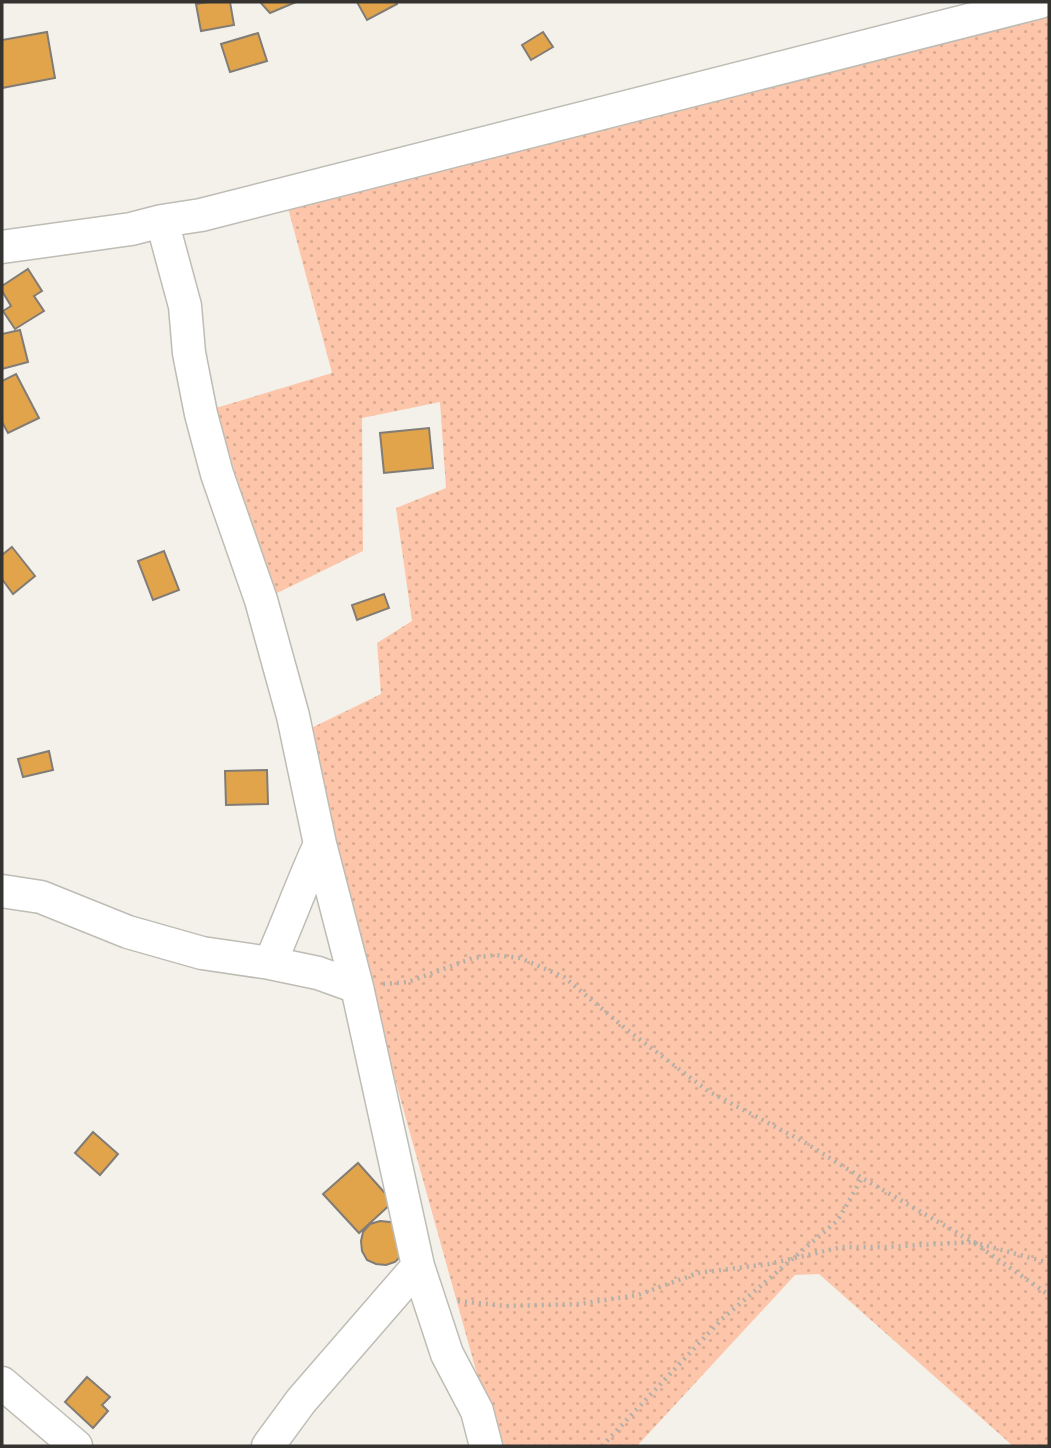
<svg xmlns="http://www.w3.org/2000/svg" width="1051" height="1448" font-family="'Source Sans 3',sans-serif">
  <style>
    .grass { fill: url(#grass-dots) }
    .building { fill: #e2a44b; stroke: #817c75; stroke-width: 2 }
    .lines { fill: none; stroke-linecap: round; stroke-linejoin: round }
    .minor-casing { stroke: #bebdb5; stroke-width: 35 }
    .path { stroke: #b1b0a9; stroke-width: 4.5; stroke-dasharray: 2 5; stroke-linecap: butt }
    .minor { stroke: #fff; stroke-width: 32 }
  </style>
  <defs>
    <pattern id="grass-dots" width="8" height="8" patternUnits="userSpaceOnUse" patternTransform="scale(1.75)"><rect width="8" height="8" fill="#fdc5a9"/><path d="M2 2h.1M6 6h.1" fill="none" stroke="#d9aa92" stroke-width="1.8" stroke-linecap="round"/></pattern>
  </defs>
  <rect width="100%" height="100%" fill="#f3f1e9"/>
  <!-- grass -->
  <path class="grass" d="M1049 8V1446H1013L819 1274 795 1275 637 1446H497L299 734 381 694 377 643 412 621 396 508 446 488 440 402 362 418 363 551 271 596 216 408 332 373 287 204Z"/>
  <!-- building -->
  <path class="building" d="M208 2H230L234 25 201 31 196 4Z
    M260 2H296L270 13Z
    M357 2H396L397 4 367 20Z
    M47 32 55 78 2 88V40Z
    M543 32 553 47 531 60 522 45Z
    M258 33 267 61 230 72 221 44Z
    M28 269 42 291 34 296 44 311 15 329 3 311 11 306 2 291V286Z
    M20 330 28 362 2 369V334Z
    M16 374 39 418 8 433 2 422V381Z
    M429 428 433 468 384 473 380 433Z
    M12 547 35 576 13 594 2 579V555Z
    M164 551 179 590 153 600 138 561Z
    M384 594 389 608 357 620 352 605Z
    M49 751 53 770 23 777 18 759Z
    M267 770 268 804 226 805 225 771Z
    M93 1132 118 1154 100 1175 75 1153Z
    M358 1163 393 1202 359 1233 323 1194Z
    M380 1221 390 1222 399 1227 402 1255 395 1262 386 1265 376 1264 367 1260 362 1251 361 1241 363 1232 370 1224Z
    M87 1377 110 1397 102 1405 108 1411 93 1428 65 1402Z"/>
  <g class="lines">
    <defs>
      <path id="minor" d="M162 221 185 306 189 353 201 414 217 474 261 600 293 716 320 844 357 987 418 1266 447 1354 477 1411 486 1446
        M2 247 131 229 162 221 201 215 1040 2
        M2 891 41 897 128 932 202 953 270 963 318 973 357 987
        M270 963C288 923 302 883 320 844
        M2 1383 76 1446
        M268 1446 301 1401 418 1266"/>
    </defs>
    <!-- minor casing -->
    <use href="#minor" class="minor-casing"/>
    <!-- path -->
    <path class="path" d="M383 984 408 982 473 958 495 955 520 958 564 977 626 1029 708 1091 804 1142 862 1178 973 1242 1049 1263
      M458 1301 507 1306 579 1304 638 1295 698 1273 769 1264 842 1247H886L973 1242 1049 1295
      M602 1446 722 1319 838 1220 862 1178"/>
    <!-- minor -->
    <use href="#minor" class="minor"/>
  </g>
  <!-- border -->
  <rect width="1051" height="1448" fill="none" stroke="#343330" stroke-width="7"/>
</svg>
